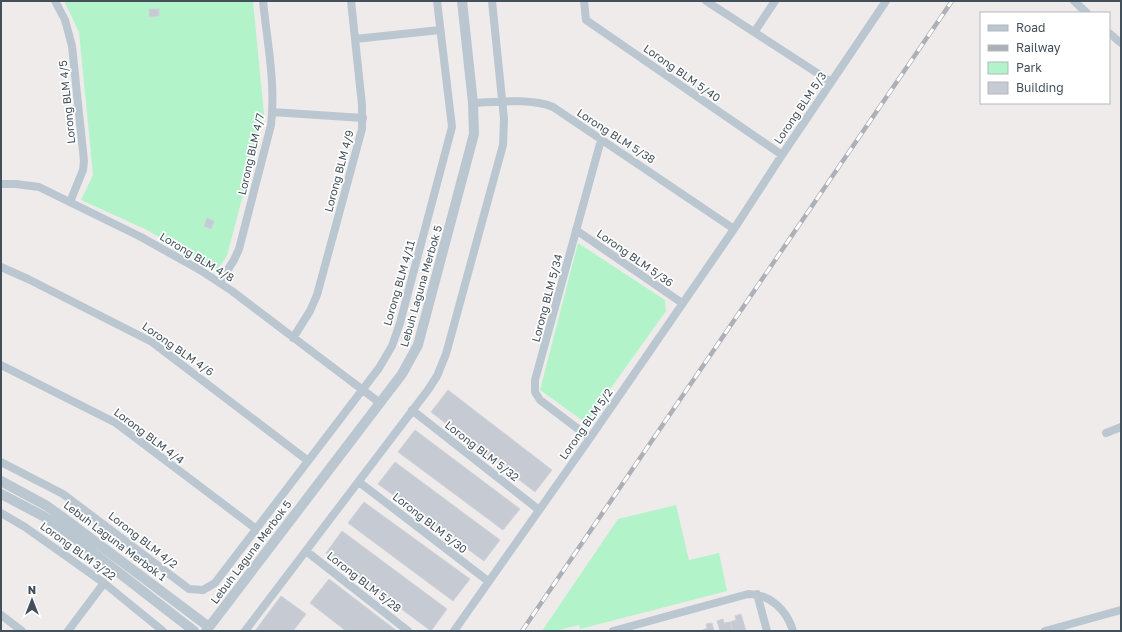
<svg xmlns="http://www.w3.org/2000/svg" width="1122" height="632" font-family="'Golos Text',sans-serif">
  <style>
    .green { fill: #b3f3ca }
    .building { fill: #c6cad2; stroke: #cfd2d8 }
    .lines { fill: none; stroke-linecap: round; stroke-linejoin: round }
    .minor { stroke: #bac7d0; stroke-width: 8 }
    .tertiary { stroke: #bac7d0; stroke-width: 10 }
    .rail-casing { stroke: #adb1b7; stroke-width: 4.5 }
    .rail { stroke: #fff; stroke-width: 3; stroke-dasharray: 9; stroke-linecap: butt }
    .labels { text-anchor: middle; stroke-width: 3.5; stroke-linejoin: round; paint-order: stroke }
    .street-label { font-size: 11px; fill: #42505b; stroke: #fff }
  </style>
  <rect width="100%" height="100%" fill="#efebeb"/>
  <!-- green -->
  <path class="green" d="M64 1H253L264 114 227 256 217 270 145 229 81 200 93 175 79 32Z
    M578 243 665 300 666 311 586 423 540 390Z
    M676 505 689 560 719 553 727 591 580 629 579 625 555 631H542L618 519Z"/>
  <!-- building -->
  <path class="building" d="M149 9H159V16L149 17Z
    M207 218 214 221 211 229 204 226Z
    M448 390 552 470 535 492 431 412Z
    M415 430 520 509 503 530 398 452Z
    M395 462 500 540 484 561 378 484Z
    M364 502 470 579 453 601 348 523Z
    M342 531 447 609 431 631 326 553Z
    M329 579 397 631H346L310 603Z
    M281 596 306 614 293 631H255Z
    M741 614 746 631H733L730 622 736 620 735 616Z
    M723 619 724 623 730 622 733 631H720L717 621Z
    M712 623 714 631H701L707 628 706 624Z"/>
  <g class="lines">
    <!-- minor -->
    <path class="minor" d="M55 1 65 20 72 46 84 161 83 170 70 202
      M584 1 586 20 782 155
      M706 1 831 82
      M1074 1 1087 13
      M755 31 775 1
      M1109 33 1121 43
      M355 39 440 30
      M473 103C497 102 531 98 553 107L734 229
      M272 112 363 118
      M1 184H16L39 187 141 237 200 270 232 291 380 403
      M576 230 682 303
      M1 267 28 279 152 342 307 460
      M220 282 234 260 239 249 271 125C276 84 267 41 263 1
      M293 338 310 311 317 295 362 129V105L351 1
      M1 365 116 423 255 528
      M412 410 539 510
      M1106 433 1121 427
      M590 438 540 400 535 392V380L601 140
      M1 462 63 494 189 589 203 590 215 583 379 368 392 346 400 323 452 127 437 1
      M359 482 488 581
      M1 513 25 527 104 583 163 631
      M306 551 408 631
      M757 594 767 631
      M1 615 22 631
      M68 631 104 583
      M245 631 428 390 437 376 446 354 503 145 504 119 492 1
      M454 631 590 438 734 229 782 155 886 1
      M613 631 748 594C770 594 787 610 793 631
      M1045 631 1121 610"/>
    <!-- tertiary -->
    <path class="tertiary" d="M1 481 47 506 65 519 209 627
      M1 494 43 516 60 527 194 631
      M206 631 402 374 418 345 474 134 473 103 462 1"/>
    <defs>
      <path id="rail" d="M522 631 952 1"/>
    </defs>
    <!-- rail casing -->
    <use href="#rail" class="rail-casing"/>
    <!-- rail -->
    <use href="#rail" class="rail"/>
  </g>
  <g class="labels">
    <!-- street labels -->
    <g class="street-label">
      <text transform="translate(682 73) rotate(35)" y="4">Lorong BLM 5/40</text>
      <text transform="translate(67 102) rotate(-96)" y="4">Lorong BLM 4/5</text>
      <text transform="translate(800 108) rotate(-56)" y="4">Lorong BLM 5/3</text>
      <text transform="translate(616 136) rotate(33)" y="4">Lorong BLM 5/38</text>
      <text transform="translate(251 154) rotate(-77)" y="4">Lorong BLM 4/7</text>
      <text transform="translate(339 171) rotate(-75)" y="4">Lorong BLM 4/9</text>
      <text transform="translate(197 257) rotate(31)" y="4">Lorong BLM 4/8</text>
      <text transform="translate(635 258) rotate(35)" y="4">Lorong BLM 5/36</text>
      <text transform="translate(399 283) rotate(-74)" y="4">Lorong BLM 4/11</text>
      <text transform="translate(421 286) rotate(-74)" y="4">Lebuh Laguna Merbok 5</text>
      <text transform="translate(547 298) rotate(-75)" y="4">Lorong BLM 5/34</text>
      <text transform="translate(178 349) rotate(35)" y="4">Lorong BLM 4/6</text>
      <text transform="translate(586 424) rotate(-55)" y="4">Lorong BLM 5/2</text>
      <text transform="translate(149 436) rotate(37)" y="4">Lorong BLM 4/4</text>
      <text transform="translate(482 451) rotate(38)" y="4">Lorong BLM 5/32</text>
      <text transform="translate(430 523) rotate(38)" y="4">Lorong BLM 5/30</text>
      <text transform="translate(143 540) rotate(38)" y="4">Lorong BLM 4/2</text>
      <text transform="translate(115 541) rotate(37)" y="4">Lebuh Laguna Merbok 1</text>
      <text transform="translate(78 551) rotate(36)" y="4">Lorong BLM 3/22</text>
      <text transform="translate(251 552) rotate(-53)" y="4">Lebuh Laguna Merbok 5</text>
      <text transform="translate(364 582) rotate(38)" y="4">Lorong BLM 5/28</text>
    </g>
  </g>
  <!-- border -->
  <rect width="1122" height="632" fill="none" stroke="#42505b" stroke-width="4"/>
  <!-- legend -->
  <rect x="980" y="12" width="130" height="92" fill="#ffffff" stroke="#b3b9bd"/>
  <rect x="988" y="25" width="20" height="6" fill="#bac7d0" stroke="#b3b9bd"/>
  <text x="1016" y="32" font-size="12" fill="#42505b">Road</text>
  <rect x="988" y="45" width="20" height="6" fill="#adb1b7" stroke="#b3b9bd"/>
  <text x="1016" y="52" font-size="12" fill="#42505b">Railway</text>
  <rect x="988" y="62" width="20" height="12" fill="#b3f3ca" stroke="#b3b9bd"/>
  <text x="1016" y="72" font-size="12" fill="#42505b">Park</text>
  <rect x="988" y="82" width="20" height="12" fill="#c6cad2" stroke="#b3b9bd"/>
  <text x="1016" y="92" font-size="12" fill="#42505b">Building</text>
  <!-- north arrow -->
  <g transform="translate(32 600)" stroke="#ffffff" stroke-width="3" paint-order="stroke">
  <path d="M0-3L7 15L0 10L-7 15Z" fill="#42505b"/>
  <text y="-6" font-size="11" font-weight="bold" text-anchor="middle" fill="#42505b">N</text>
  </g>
</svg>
